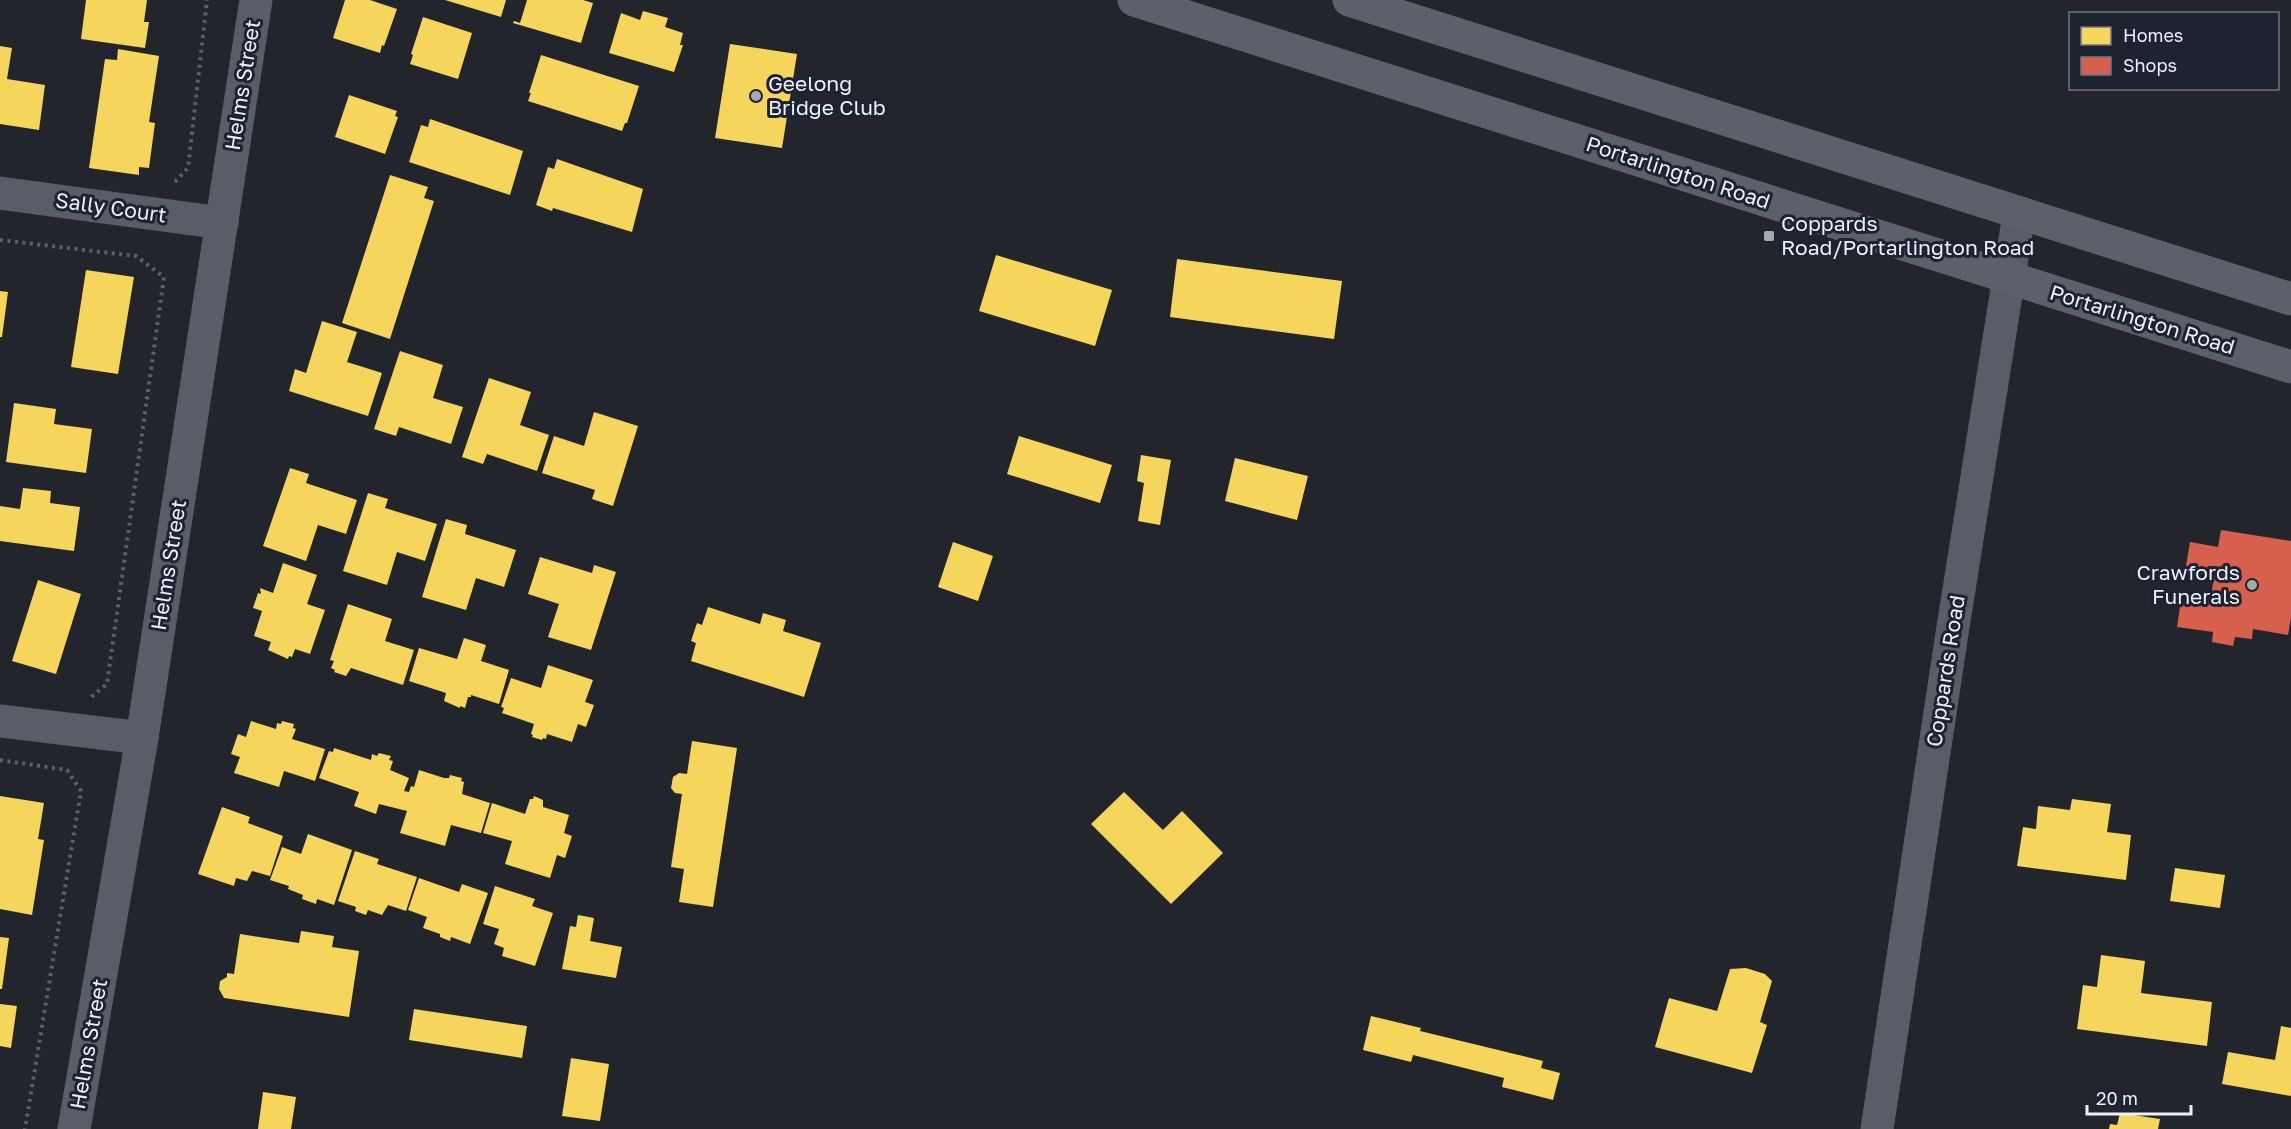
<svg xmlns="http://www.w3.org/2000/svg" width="2291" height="1129" font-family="'Golos Text',sans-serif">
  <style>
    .homes { fill: #f6d55c }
    .shops { fill: #d6604d }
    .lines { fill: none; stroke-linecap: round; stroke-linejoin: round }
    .path { stroke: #5c5f67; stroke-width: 4; stroke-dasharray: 3 4.5; stroke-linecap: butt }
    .minor { stroke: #595d67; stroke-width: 33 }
    .tertiary { stroke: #595d67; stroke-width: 33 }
    .secondary { stroke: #5c606a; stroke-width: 33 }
    .poi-dot { fill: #a5a9b2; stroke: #1d2331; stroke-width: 2 }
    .labels { text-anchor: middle; stroke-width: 6; stroke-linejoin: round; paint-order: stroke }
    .poi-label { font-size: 21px; fill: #ebf0fa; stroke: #1d2331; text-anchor: start }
    .street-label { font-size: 21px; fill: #ebf0fa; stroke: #1d2331 }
  </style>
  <rect width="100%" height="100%" fill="#22252c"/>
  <!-- homes -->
  <path class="homes" d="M86 0H147L144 22H149L145 48 81 39Z
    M345 0H370L397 9 384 46 382 45 380 53 333 38Z
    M445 0H506L501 17Z
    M527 0H583L593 3 581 43 513 23 514 21 520 23Z
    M643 11 668 18 665 27 683 33 680 45H683L674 72 609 53 621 13 640 20Z
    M423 17 472 33 458 79 410 64 413 55 411 54Z
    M730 44 797 54 782 148 715 138Z
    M0 46 12 48 7 79 45 85 39 130 0 124Z
    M118 49 159 56 149 122 155 123 149 168 139 167V175L89 168 105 59 117 60Z
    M541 55 639 86 627 123H625L622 131 528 101 531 93H529Z
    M349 95 397 111 395 116 398 117 385 154 335 137Z
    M430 119 523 151 510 195 409 162 421 125 428 127Z
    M557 159 643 189 632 232 553 208 552 211 536 205 548 167 554 169Z
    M390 175 428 187 424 198 434 201 390 339 342 323Z
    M996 255 1112 290 1095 346 979 311Z
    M1177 259 1342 281 1334 339 1170 317Z
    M86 270 134 277 118 374 71 367Z
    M0 291 8 292 2 337H0Z
    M322 321 357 332 347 362 382 373 368 416 289 391 295 369 306 373Z
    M400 351 443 365 433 398 463 407 451 444 399 427 396 436 374 429Z
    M489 378 531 392 520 425 549 435 537 471 487 454 483 464 462 457Z
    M14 403 56 409 54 424 92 429 86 473 6 462Z
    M594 412 638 426 613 506 592 499 595 490 542 473 554 436 584 446Z
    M1019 436 1112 465 1100 503 1007 474Z
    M1141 455 1171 460 1160 525 1138 521 1144 483 1137 481Z
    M1235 458 1308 476 1297 520 1225 501Z
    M290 468 309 474 306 483 357 500 346 534 318 525 306 561 263 546Z
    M23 488 51 491 50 503 80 507 74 551 0 541V506L20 509Z
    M368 493 388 499 385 508 437 524 425 561 397 552 387 585 343 571Z
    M446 519 467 525 465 534 516 550 504 587 476 578 466 610 422 597Z
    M953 542 993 556 978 601 938 587Z
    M540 557 592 573 594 565 616 572 591 650 548 637 559 604 528 594Z
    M283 563 317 575 307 604 325 610 310 654 295 649 292 657 289 656 288 659 268 650 271 642 254 636 262 611 253 608 258 593 261 594 260 588 273 593Z
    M38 580 81 594 56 674 12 661Z
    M348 604 392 619 385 641 414 650 403 685 351 668 346 676 334 672 335 670 331 668 334 661 330 660Z
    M708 607 760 624 763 613 786 620 783 631 821 643 804 697 691 661 696 643 691 641 697 623 702 625Z
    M464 638 486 645 481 661 509 670 499 704 471 695V697H468L465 708 460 706V708L444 701 446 693 409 681 419 648 457 659Z
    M548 665 593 680 585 702 594 705 586 727 578 724 572 742 547 734 546 739 543 738 542 740 532 737 533 735 531 734 534 724 502 713 504 708 501 707 511 678 541 688Z
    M251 721 276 729 277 723 281 724 282 721 294 724 293 728 296 729 292 739 325 749 315 781 284 771 279 787 234 773 240 757 231 754 238 734 246 737Z
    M692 741 737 748 713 907 679 902 684 869 671 867 682 794 675 793 671 788 673 777 679 773 687 774Z
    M334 748 371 760 372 754 377 756 379 753 391 756 389 760 393 761 390 770 409 778 404 791 409 792 411 786 414 787 419 770 444 778H449L450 775 462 778 461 781 464 782 462 794 490 803 481 833 451 825 445 846 400 833 407 811 379 804 376 814 354 806 359 792 319 778 329 751 333 752Z
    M1124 792 1163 830 1182 811 1223 853 1171 904 1091 824Z
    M0 796 44 803 38 839 44 840 32 915 0 909Z
    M534 796 543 800V807L569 815 564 833 572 836 565 858 557 855 550 878 505 864 512 841 483 833 492 803 525 814 530 799H533Z
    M2072 799 2111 804 2107 832 2131 835 2126 880 2017 866 2023 827 2036 829 2038 806 2070 810Z
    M222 807 250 817 248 823 283 836 270 876 252 871 247 881 236 878 234 886 198 874Z
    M308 834 352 850 334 905 317 899 316 904 302 899 303 895 288 889 289 886 270 880 282 847 301 854Z
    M355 851 379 859 377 864 417 877 406 911 388 905 382 915 368 910 366 915 355 911 356 907 338 901Z
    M2175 868 2225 875 2220 908 2170 901Z
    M419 878 459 892 462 884 488 893 470 944 451 937 450 941 440 937V934L423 928 427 917 408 910Z
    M495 886 535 899 532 906 553 913 535 966 502 956 504 948 494 944 499 929 483 924Z
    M578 915 594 918 590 941 622 947 616 978 562 969 570 926 576 927Z
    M301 931 334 936 332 947 359 951 349 1017 224 998 219 989 220 981 227 977V973L234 974 240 934 299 943Z
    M0 937 9 938 2 989H0Z
    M2101 955 2145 961 2141 993 2212 1002 2207 1046 2077 1029 2083 985 2097 987Z
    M1746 968 1765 974 1772 981 1760 1022 1767 1025 1752 1073 1655 1047 1669 998 1717 1011 1730 969Z
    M0 1004 17 1006 11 1048 0 1046Z
    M414 1009 527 1026 522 1058 409 1040Z
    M1371 1016 1421 1028 1420 1031 1543 1061 1541 1068 1560 1073 1553 1100 1502 1087 1504 1078 1413 1055 1411 1062 1363 1050Z
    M2281 1026 2291 1028V1096L2222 1084 2228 1052 2275 1060Z
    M571 1058 609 1064 600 1121 562 1116Z
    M263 1092 296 1097 291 1129H258Z
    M2120 1113 2160 1119 2158 1129H2109L2110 1124 2117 1125Z"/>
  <!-- shops -->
  <path class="shops" d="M2221 530 2291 541V618L2288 635 2253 629 2252 639 2235 637 2233 646 2212 642 2213 632 2177 627 2182 594 2211 598 2214 576 2185 572 2190 542 2218 547Z"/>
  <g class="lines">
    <!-- path -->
    <path class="path" d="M175 182 188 168 207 0
      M0 240 136 256 164 277 107 684 90 698
      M0 760 67 770 81 791 25 1129"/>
    <!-- minor -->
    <path class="minor" d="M0 193 222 223
      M0 721 142 738"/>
    <!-- tertiary -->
    <path class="tertiary" d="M74 1129 142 738 256 0
      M1877 1129 1953 627 2019 214"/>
    <!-- secondary -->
    <path class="secondary" d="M1134 0 2291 367
      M1349 0 2291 299"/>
  </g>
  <!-- markers -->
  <g class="poi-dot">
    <circle cx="756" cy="96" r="6"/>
    <rect x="1763" y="230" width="12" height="12" rx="3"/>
    <circle cx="2252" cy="585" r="6"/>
  </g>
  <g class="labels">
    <!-- poi labels -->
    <g class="poi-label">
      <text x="768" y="91">Geelong<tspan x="768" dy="24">Bridge Club</tspan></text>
      <text x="1781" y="231">Coppards<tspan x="1781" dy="24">Road/Portarlington Road</tspan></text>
      <text x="2240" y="580" text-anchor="end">Crawfords<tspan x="2240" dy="24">Funerals</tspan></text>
    </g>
    <!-- street labels -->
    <g class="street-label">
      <text transform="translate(243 85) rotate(-81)" y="7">Helms Street</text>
      <text transform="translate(1678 173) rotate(18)" y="7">Portarlington Road</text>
      <text transform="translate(111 208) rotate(8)" y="7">Sally Court</text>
      <text transform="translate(2142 320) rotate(17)" y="7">Portarlington Road</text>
      <text transform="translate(169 565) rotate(-81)" y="7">Helms Street</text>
      <text transform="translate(1946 671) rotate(-81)" y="7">Coppards Road</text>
      <text transform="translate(89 1044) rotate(-80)" y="7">Helms Street</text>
    </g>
  </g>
  <!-- legend -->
  <rect x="2069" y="12" width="210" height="78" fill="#1d2331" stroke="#6f7581" stroke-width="1.5"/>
  <rect x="2081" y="27" width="30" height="18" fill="#f6d55c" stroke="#6f7581" stroke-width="1.5"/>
  <text x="2123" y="42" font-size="18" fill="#ebf0fa">Homes</text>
  <rect x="2081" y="57" width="30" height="18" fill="#d6604d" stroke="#6f7581" stroke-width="1.5"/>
  <text x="2123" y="72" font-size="18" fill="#ebf0fa">Shops</text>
  <!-- scale -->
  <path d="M2087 1105v9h104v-9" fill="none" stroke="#ebf0fa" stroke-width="3"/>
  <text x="2096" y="1105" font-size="18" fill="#ebf0fa" stroke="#1d2331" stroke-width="4.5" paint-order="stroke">20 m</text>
</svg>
